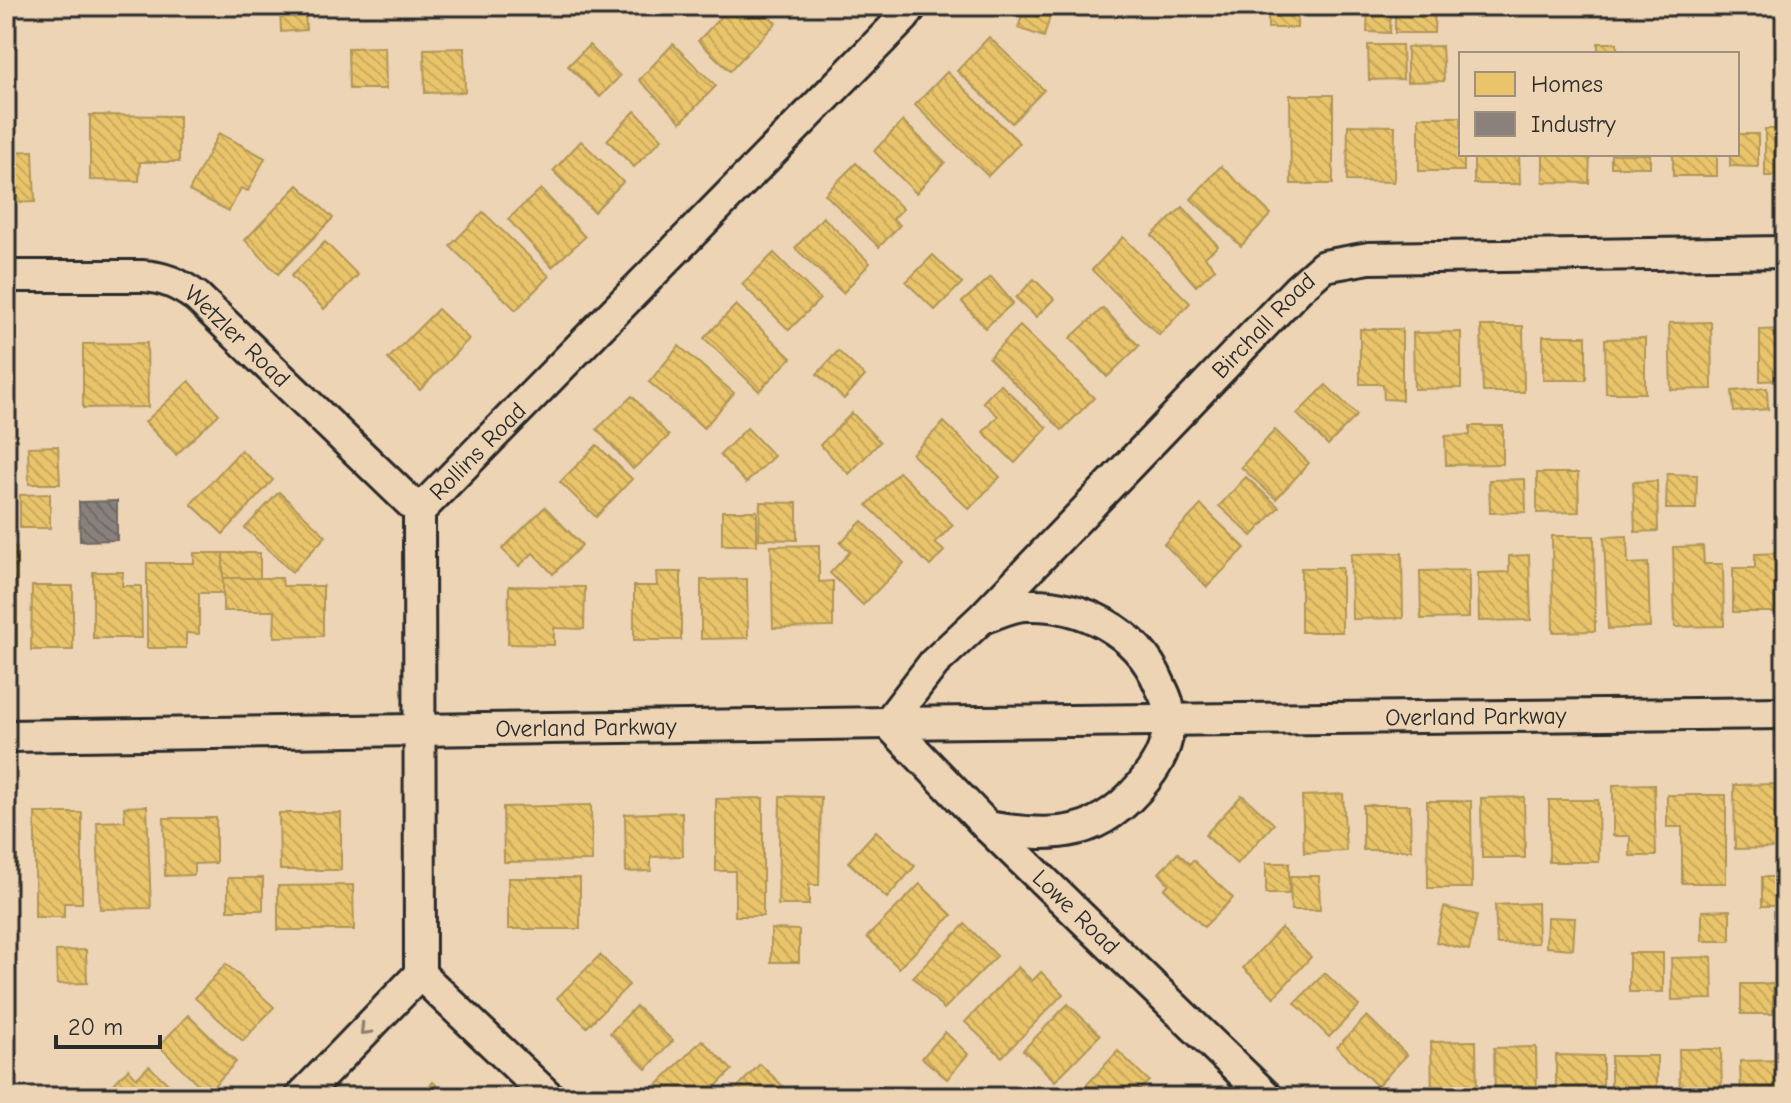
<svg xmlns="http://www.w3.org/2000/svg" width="1791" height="1103" font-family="'Comic Neue',sans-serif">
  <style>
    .homes { fill: url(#homes-back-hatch); stroke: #b09657; stroke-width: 2 }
    .industry { fill: url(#industry-back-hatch); stroke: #6e6764; stroke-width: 2 }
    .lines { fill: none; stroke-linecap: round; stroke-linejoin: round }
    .minor-casing { stroke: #2b2b2b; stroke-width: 36 }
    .minor { stroke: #edd4b5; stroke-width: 30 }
    .oneway { stroke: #8c8070 }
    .labels { text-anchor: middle; stroke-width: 8; stroke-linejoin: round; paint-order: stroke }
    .street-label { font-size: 24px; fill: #2b2b2b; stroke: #edd4b5 }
  </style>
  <defs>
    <pattern id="homes-back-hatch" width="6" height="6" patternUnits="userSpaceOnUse" patternTransform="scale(2)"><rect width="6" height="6" fill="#e9c46a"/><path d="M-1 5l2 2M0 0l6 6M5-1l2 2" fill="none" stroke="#c8a95c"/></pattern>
    <pattern id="industry-back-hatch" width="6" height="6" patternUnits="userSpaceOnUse" patternTransform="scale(2)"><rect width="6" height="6" fill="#8a817c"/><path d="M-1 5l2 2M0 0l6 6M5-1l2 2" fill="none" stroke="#716a66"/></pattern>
  </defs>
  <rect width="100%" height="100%" fill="#edd4b5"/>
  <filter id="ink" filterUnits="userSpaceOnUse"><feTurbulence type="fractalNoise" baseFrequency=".0125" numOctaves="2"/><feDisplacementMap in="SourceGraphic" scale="16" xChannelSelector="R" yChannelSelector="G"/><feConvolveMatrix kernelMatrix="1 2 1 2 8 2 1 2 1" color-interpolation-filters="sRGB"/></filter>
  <g filter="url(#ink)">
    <!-- homes -->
    <path class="homes" d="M280 6H305L306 30 281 32Z
      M731 6H758L776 23 730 71 698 41Z
      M1025 6H1053L1044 37 1018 28Z
      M1268 6H1297V28H1268Z
      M1368 6H1391L1390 33 1367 32Z
      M1395 6H1435L1434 33H1395Z
      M989 37 1044 90 1012 123 957 71Z
      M1598 43H1617V54H1598Z
      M673 44 716 86 681 122 639 80Z
      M589 45 620 76 600 97 568 66Z
      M1368 45H1402L1403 79 1369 80Z
      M1442 46 1444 81 1407 82V47Z
      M385 47 386 89H349L348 48Z
      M464 48 465 92 425 93 424 49Z
      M947 72 1020 143 988 176 915 105Z
      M1778 86H1785V111H1778Z
      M1290 95H1333V184H1291Z
      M635 111 662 139 634 167 607 140Z
      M90 115 179 116V162H140L139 181 90 180Z
      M1419 117H1461V154H1464V171H1419Z
      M903 121 945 162 916 193 874 151Z
      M1348 125 1395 126 1394 182 1347 181Z
      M1765 129H1785V176H1765Z
      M219 133 265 158 248 191 241 188 229 211 189 191Z
      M1737 134H1758V167L1730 166V154H1737Z
      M581 141 623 182 594 212 553 171Z
      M33 151 35 202 6 203V152Z
      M1474 154H1519L1520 184H1474Z
      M1543 154H1590L1589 183 1543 182Z
      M1611 154H1650V167H1611Z
      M1673 154H1717V176H1673Z
      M856 163 903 209 893 219 900 225 879 247 825 194Z
      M1221 166 1271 214 1241 246 1191 199Z
      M298 185 333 218 278 274 245 240Z
      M541 189 585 237 552 267 508 219Z
      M1183 207 1218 246 1205 257 1215 269 1196 286 1152 235Z
      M483 212 549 276 516 310 450 246Z
      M823 217 870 263 843 293 795 248Z
      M1123 237 1190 303 1159 335 1092 270Z
      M325 242 358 275 324 309 291 276Z
      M774 253 820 299 789 330 742 284Z
      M933 255 962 283 935 310 906 282Z
      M991 277 1013 303 985 328 962 302Z
      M1034 279 1054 299 1036 317 1016 298Z
      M736 305 791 358 759 391 704 338Z
      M1103 308 1139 346 1107 377 1070 338Z
      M438 309 469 339 420 390 388 359Z
      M1711 322 1712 389 1671 390 1669 323Z
      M1020 326 1094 398 1062 430 989 358Z
      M1481 326H1523L1524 392H1483Z
      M1360 329H1402V400L1384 399 1383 384H1360Z
      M1785 329V380L1760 381V330Z
      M1461 332V388L1414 389 1413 333Z
      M1543 336H1586V380H1543Z
      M1645 338V393H1606L1605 339Z
      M147 343 148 407 83 408V344Z
      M679 346 734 393 704 428 649 382Z
      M6 348H16L15 411H6Z
      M838 351 865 376 844 399 817 374Z
      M189 381 219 414 176 455 145 422Z
      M1000 384 1047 428 1015 463 983 432 998 416 983 402Z
      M1326 385 1357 415 1328 445 1297 414Z
      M1767 388 1768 409 1734 412 1732 391Z
      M632 396 669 436 633 469 597 429Z
      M852 413 880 442 849 474 820 445Z
      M944 422 1000 477 969 509 912 454Z
      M1470 426H1503V464L1446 465 1445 436 1470 435Z
      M747 428 774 456 746 483 720 455Z
      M1275 430 1309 463 1276 499 1241 467Z
      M597 445 632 479 596 517 560 482Z
      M58 446 60 484H29L28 447Z
      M241 450 273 480 223 534 191 504Z
      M1780 459H1785V507H1781Z
      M899 472 953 525 935 543 944 551 930 566 867 505Z
      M1537 473H1578L1579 512 1537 513Z
      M1667 474 1697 475 1696 509H1666Z
      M1246 477 1279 507 1252 536 1219 506Z
      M1525 479 1526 512 1490 513 1489 480Z
      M1657 481 1658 531 1635 532 1633 482Z
      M279 492 326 536 292 572 245 528Z
      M50 494V528H20V495Z
      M760 502 797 503V540L759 539Z
      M1201 505 1245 548 1207 587 1164 544Z
      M545 507 582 545 553 574 533 553 519 566 502 549Z
      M722 511H757V545H722Z
      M862 521 904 563 863 605 830 573 850 552 840 543Z
      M1552 536H1594L1595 631 1553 632Z
      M1627 536 1628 564 1648 563 1650 627 1608 629 1604 537Z
      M819 545V582L833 581V627L773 628 771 546Z
      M1703 546 1704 564H1723L1724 626 1675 627 1673 547Z
      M6 547H17V647H6Z
      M194 553H223V593H199V634L186 633V648H147V563H194Z
      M223 553H260V578H223Z
      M1402 553 1403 618 1352 619 1351 554Z
      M1780 553 1781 612H1733V568H1755V554Z
      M1529 555 1531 620 1479 621 1478 573 1509 572V556Z
      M1301 568H1342V632H1301Z
      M1469 570V618L1421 619 1420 571Z
      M93 572H123L122 586H141L142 638H93Z
      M656 572H681V640H634V586H657Z
      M223 578H282L283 586H323V636L274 637 275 611H223Z
      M747 579 748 638 701 639V580Z
      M32 586H73V650H31Z
      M509 586 585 587 584 629 554 628V645L508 644Z
      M1654 784 1656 856H1630V836H1613V785Z
      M1776 784 1778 848 1735 849 1734 785Z
      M1343 794 1346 851 1304 853 1302 796Z
      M1242 795 1274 824 1237 864 1205 835Z
      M1667 795H1726V883H1682V827H1667Z
      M780 796 821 797 819 885H809V905H778Z
      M1524 797 1525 858H1482L1481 798Z
      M763 798V916H735V871H716V799Z
      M1549 800H1598L1599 862H1549Z
      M1427 801H1471L1472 888H1428Z
      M591 805 592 861 504 862 503 807Z
      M1363 805H1410L1411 850H1363Z
      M147 806 151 908 100 909 97 822 125 821 124 807Z
      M682 812 683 856 651 857V871L626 872 625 814Z
      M35 813H82V903H64V917H35Z
      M279 813H341V870H280Z
      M6 814H16L17 866H6Z
      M164 818H216V863L194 864V875L165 876Z
      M876 831 915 866 887 898 848 862Z
      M1178 853 1190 864 1193 860 1233 898 1204 927 1164 889 1169 884 1159 873Z
      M1266 863H1289V894H1266Z
      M1290 876H1319L1320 910H1291Z
      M1762 877H1785V906H1762Z
      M228 878H263V910H228Z
      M508 878H580V929H508Z
      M920 884 952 915 899 968 867 937Z
      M353 885 354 930H278V886Z
      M1537 903 1538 943 1497 944 1495 905Z
      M1444 907 1477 915 1469 950 1436 942Z
      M1730 910V941H1702V911Z
      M1547 917 1575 918 1573 949 1546 947Z
      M965 924 997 956 944 1009 913 977Z
      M1281 928 1311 957 1274 997 1243 968Z
      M771 929 799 930V962H771Z
      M86 950 87 983 57 984 56 951Z
      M1629 953H1663V992H1629Z
      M600 955 629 985 587 1027 557 998Z
      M1712 957 1713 999 1672 1000 1671 958Z
      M226 964 274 1007 243 1041 195 998Z
      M1018 967 1032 981 1041 972 1063 994 1002 1057 965 1022Z
      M1325 973 1359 1006 1329 1037 1295 1003Z
      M1741 984H1773V1014H1741Z
      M1068 1004 1100 1035 1055 1081 1023 1050Z
      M636 1006 673 1041 646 1069 610 1033Z
      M188 1015 236 1062 207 1093 159 1046Z
      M1367 1016 1407 1055 1377 1086 1337 1047Z
      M945 1032 968 1054 947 1079 922 1058Z
      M702 1040 732 1070 705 1097H659L652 1090Z
      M1476 1041 1477 1097H1432L1431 1042Z
      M1536 1047 1537 1097H1495L1494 1048Z
      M1679 1049H1721L1722 1097H1680Z
      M1118 1051 1149 1081 1133 1097H1087L1081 1091Z
      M1556 1055 1603 1056V1097H1556Z
      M1611 1056H1657V1097H1611Z
      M1785 1060V1097H1741L1740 1061Z
      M760 1064 794 1097H728Z
      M149 1066 182 1097H115L108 1090 128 1069 137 1078Z
      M433 1082 449 1097H419Z"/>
    <!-- industry -->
    <path class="industry" d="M117 501V540L80 541 79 502Z"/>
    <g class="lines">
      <defs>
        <g id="minor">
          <path id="s1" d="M6 276H142C164 277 179 284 197 297L419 511"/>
          <path d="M985 617C997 613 1012 605 1026 605 1081 603 1137 631 1159 683 1162 690 1167 698 1168 706 1171 735 1164 756 1146 779 1102 837 1055 839 988 827"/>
          <path id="s2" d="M6 736 888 723 1785 713"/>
          <path d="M420 974 549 1097"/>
          <path id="s3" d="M301 1097 420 974 419 511 904 17 911 6"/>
          <path id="s4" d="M1267 1097 988 827 888 723 934 663 983 617 1298 289 1324 266 1369 258 1785 252"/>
        </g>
      </defs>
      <!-- minor casing -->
      <use href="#minor" class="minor-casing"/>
      <!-- minor -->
      <use href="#minor" class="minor"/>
    </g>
    <!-- one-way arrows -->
    <defs><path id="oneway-chevron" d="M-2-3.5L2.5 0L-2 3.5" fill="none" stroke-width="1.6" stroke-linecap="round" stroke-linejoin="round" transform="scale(2)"/></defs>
    <use class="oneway" href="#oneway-chevron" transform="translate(365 1030) rotate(134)"/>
  </g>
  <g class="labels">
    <!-- street labels -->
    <g class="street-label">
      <text dy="8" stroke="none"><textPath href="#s4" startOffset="1080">Birchall Road</textPath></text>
      <text dy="8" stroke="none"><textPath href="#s1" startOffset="252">Wetzler Road</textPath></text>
      <text dy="8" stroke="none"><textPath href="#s3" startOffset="718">Rollins Road</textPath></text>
      <text dy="8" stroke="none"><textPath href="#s2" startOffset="1470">Overland Parkway</textPath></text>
      <text dy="8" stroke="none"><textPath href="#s2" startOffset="580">Overland Parkway</textPath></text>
      <text transform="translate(1076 912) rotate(44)" y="8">Lowe Road</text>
    </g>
  </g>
  <!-- margin -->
  <rect width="1791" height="1103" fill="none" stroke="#edd4b5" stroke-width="32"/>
  <rect x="16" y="16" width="1759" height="1071" fill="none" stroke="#2b2b2b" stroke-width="3" filter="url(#ink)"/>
  <!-- legend -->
  <rect x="1459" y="52" width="280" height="104" fill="#edd4b5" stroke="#9f907e" stroke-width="2"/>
  <rect x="1475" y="72" width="40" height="24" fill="#e9c46a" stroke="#9f907e" stroke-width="2"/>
  <text x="1531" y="92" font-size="24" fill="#2b2b2b">Homes</text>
  <rect x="1475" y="112" width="40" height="24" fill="#8a817c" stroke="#9f907e" stroke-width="2"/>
  <text x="1531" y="132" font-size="24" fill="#2b2b2b">Industry</text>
  <!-- scale -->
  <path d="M56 1035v12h104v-12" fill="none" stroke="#2b2b2b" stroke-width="4"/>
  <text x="68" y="1035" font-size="24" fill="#2b2b2b" stroke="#edd4b5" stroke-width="6" paint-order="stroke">20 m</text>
</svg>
